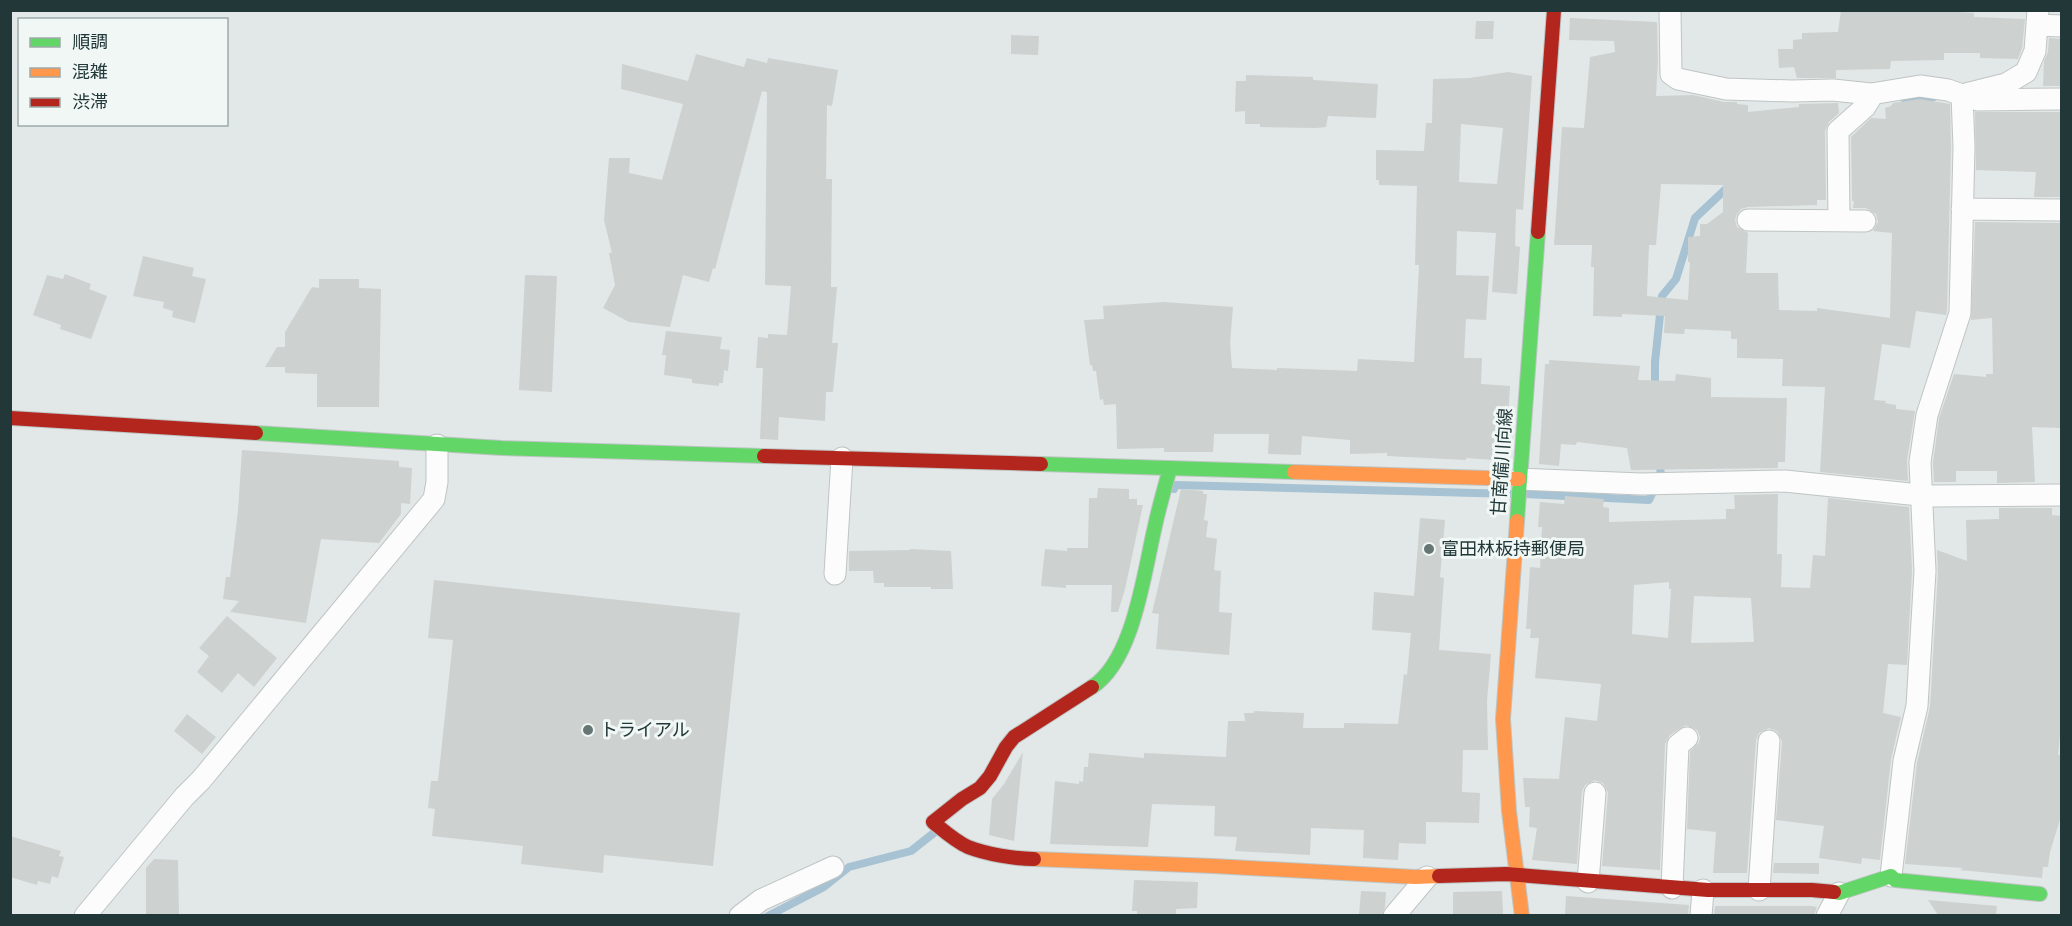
<svg xmlns="http://www.w3.org/2000/svg" width="2072" height="926" font-family="Ubuntu,'Noto Sans JP',sans-serif">
  <style>
    .lines { fill: none; stroke-linecap: round; stroke-linejoin: round }
    .stream { stroke: #a6c2d3; stroke-width: 8 }
    .building { fill: #cdd1d0; fill-rule: evenodd }
    .street-casing { stroke: #bfc4c4; stroke-width: 23 }
    .fast-casing { stroke: #bec5c4; stroke-width: 16 }
    .slow-casing { stroke: #bec5c4; stroke-width: 16 }
    .jam-casing { stroke: #bec5c4; stroke-width: 16 }
    .street { stroke: #fbfcfb; stroke-width: 21 }
    .fast { stroke: #63d668; stroke-width: 14 }
    .slow { stroke: #ff974d; stroke-width: 14 }
    .jam { stroke: #b3261e; stroke-width: 14 }
    .poi-dot { fill: #657675; stroke: #f0f7f5; stroke-width: 2 }
    .labels { text-anchor: middle; stroke-width: 6; stroke-linejoin: round; paint-order: stroke }
    .street-label { font-size: 18px; fill: #223838; stroke: #f0f7f5 }
    .poi-label { font-size: 18px; fill: #223838; stroke: #f0f7f5; text-anchor: start }
  </style>
  <rect width="100%" height="100%" fill="#e2e8e7"/>
  <g class="lines">
    <!-- stream -->
    <path class="stream" d="M1904 98 1934 97
      M1655 391V362L1662 296 1676 279 1695 218 1729 186
      M1174 489 1175 485 1513 494
      M1525 494 1649 500 1661 475 1659 459
      M768 916 824 887 849 867 911 851 935 832"/>
  </g>
  <!-- building -->
  <path class="building" d="M1841 10H1929L1974 13V17L2025 19 2022 48 2018 59 1980 58V53H1944V60L1891 61 1890 69 1836 70V78H1797L1794 67 1779 68 1778 49H1793V40L1802 39V33L1838 32Z
    M1570 18 1657 22 1658 60 1656 96 1693 95 1724 102H1737V104L1748 105V112L1799 107V104L1838 103 1839 113 1829 122 1825 131 1826 200H1817V205L1748 207 1741 209 1737 214 1735 220 1737 227 1748 233 1746 273H1778L1779 310 1817 311V308L1890 318 1892 233 1873 231 1878 222 1876 214 1866 208H1853L1854 201H1852L1851 137 1871 118 1886 119 1885 108 1891 106 1893 103 1920 99 1950 104 1951 147 1947 311 1946 315 1916 311 1910 348 1882 344 1874 400 1886 401 1885 403 1896 405V409L1915 411 1907 460 1908 481 1820 472 1825 387 1782 386 1783 359 1737 358V339H1731V331L1685 329 1684 334 1664 333 1665 316 1622 314V317L1593 316 1594 267H1591L1592 245H1554L1562 127 1584 128 1590 57 1615 52 1614 41 1569 40ZM1661 184 1723 185V212L1707 224H1700V236L1688 237V262H1690L1688 300 1647 296 1649 245H1656Z
    M1476 21H1494L1493 39H1475Z
    M1011 35 1039 36 1038 55 1011 54Z
    M2049 38 2061 39V86H2043L2044 61 2048 52Z
    M696 54 744 67 747 58 767 63 768 58 838 70 832 106 827 105 826 179H832L831 287H837L832 343H838L833 392H826L825 421 779 417 778 440 760 439 763 368H756L758 337 768 338V334L787 335 791 286 765 285 767 92 762 91 715 269 713 268 709 282 683 275 670 327 629 322 603 308 615 285 609 253H612L604 220 609 158H630L629 173 662 180 683 104 621 89 622 64 688 81Z
    M1508 72 1532 76 1523 210 1516 209 1515 246 1520 247 1517 294 1492 292 1496 233 1457 231 1456 275 1489 276 1486 320 1466 319 1464 358H1482L1481 384 1510 386 1506 450 1495 449 1494 460 1466 458V460L1387 456V453L1350 454V440L1302 436 1301 455 1268 454 1269 434H1214L1213 452H1164V448L1117 449 1116 404 1104 405 1103 399 1100 400 1096 371H1093L1092 365H1090L1084 320 1104 319 1103 306 1164 302 1233 307 1230 343 1232 368 1277 370V368L1357 371 1358 359 1414 362 1419 265H1415L1417 186 1379 185V180H1376V150L1424 151 1426 123H1432L1433 79 1470 78ZM1461 124 1503 128 1497 184 1459 182Z
    M1246 75 1313 77V80L1378 84 1376 118 1328 116 1326 127 1316 128 1260 127V124H1245V111L1235 112 1236 81H1246Z
    M1975 112H2061V197H2034L2036 172 1976 170Z
    M1975 222 2061 223V428L2032 427 2035 482 1997 483V471H1956V482H1934L1933 463 1939 418 1954 374 1986 377V374H1993L1992 318 1971 320Z
    M143 256 194 268 192 276 206 279 195 323 172 317 173 311 163 308 164 302 133 296Z
    M65 274 91 284 89 289 107 296 91 339 60 329 61 325 33 315 47 275 63 279Z
    M525 275 557 276 552 392 519 390Z
    M319 279H359V288L381 289 379 407H317V374L285 373V367H265L277 347H285V332L312 287 319 288Z
    M666 331 722 337 720 349 730 350 728 371 724 370 723 383H719V386L692 383V379L664 375 666 355H662Z
    M1549 360 1640 366 1638 380 1675 381 1676 374 1711 378V397L1787 398 1785 462H1778V468L1631 470 1627 448 1577 442 1576 445 1561 444 1559 466 1539 464 1545 364H1549Z
    M242 450 399 461V467L412 468 410 504 401 503V514L379 543 321 539 306 623 230 612 239 601 223 599 226 577H230L238 511Z
    M1098 488 1129 489V499H1137V505H1143L1125 589 1118 612H1111L1112 585H1066V588L1041 586 1045 549 1067 551V548H1088L1089 498H1097Z
    M1181 489 1203 491V494H1207L1204 520 1208 521 1206 537 1217 539 1214 570 1221 571 1219 612 1232 613 1229 655 1156 649 1159 614 1152 613Z
    M1778 494 1777 554H1782L1781 587 1810 588 1813 555 1825 556 1828 498 1909 507 1912 571 1907 665 1888 664 1883 713 1901 717 1891 759 1880 860 1862 858 1861 864 1819 858 1824 826 1776 820 1782 741 1777 731 1769 728 1759 733 1756 740 1747 873H1713L1716 832 1687 829 1690 751 1699 743 1700 737 1697 730 1686 725 1670 735 1665 744 1660 870 1602 866 1608 793 1603 783 1595 780 1585 785 1582 791 1577 864 1532 860 1537 828 1529 827 1530 807H1525L1523 778 1559 779 1565 717 1597 721 1601 684 1535 678 1539 638H1530L1531 629H1526L1530 567 1540 568 1542 527H1538L1540 502 1564 504 1565 496 1604 499 1603 507 1609 508V522L1726 519V509H1735L1734 495ZM1669 582V589H1671L1668 638 1632 634 1634 585ZM1694 596 1751 598 1754 642 1691 643Z
    M1999 508H2052V515L2061 516V725L2058 755H2061V816L2050 852 2048 867H2043L2042 878 1960 870 1963 868 1905 864 1917 763 1930 707 1938 572 1937 550 1967 561 1966 520 1999 519Z
    M1420 518 1445 520 1440 577 1444 578 1439 650 1491 654 1487 701 1488 750H1463L1462 792 1480 793 1479 823 1426 822V844L1399 843 1398 860 1363 858 1364 830 1311 828 1310 855 1235 851 1237 837 1214 836 1215 806 1152 804 1148 847 1050 844 1055 781 1079 784V781L1083 782 1084 767H1088L1089 753 1144 758V753L1226 757 1228 721H1245L1244 713H1254V711L1304 713 1303 728H1344V723L1398 724 1404 674 1407 675 1411 633 1372 630 1374 592 1414 596Z
    M910 549 951 551 953 589H931V587H884V583H874L873 571H849V551L910 550Z
    M434 580 740 613 713 866 604 855 603 873 521 864 523 846 432 836 435 809 428 808 431 781H438L453 640 428 638Z
    M227 616 277 658 254 687 238 673 222 693 197 672 209 656 199 648Z
    M187 714 216 737 202 754 174 731Z
    M1023 752 1014 841 989 835 992 799 1004 784Z
    M10 836 61 851 59 856 64 857 58 878 52 876 50 884 38 881 37 885 10 877Z
    M154 859 178 860 179 915H146V868Z
    M1774 863H1819V874L1773 873Z
    M1134 880 1198 882 1197 908 1176 909V915H1137V911H1132Z
    M1361 891 1386 892 1385 907 1382 915H1359Z
    M1502 891 1503 915H1453V892Z
    M1566 896 1689 905 1688 915H1565Z
    M1928 900 1997 906 1996 915H1938Z
    M1715 906H1811L1817 907 1814 915H1714Z"/>
  <g class="lines">
    <defs>
      <path id="street" d="M1670 10 1671 74 1678 79 1726 89 1792 91 1833 90 1871 94 1920 86 1948 90 1962 95 2006 84 2026 72 2035 51 2038 10
        M2037 25 2062 26
        M1978 100 2062 99
        M1962 209 2062 210
        M1748 220 1865 221
        M1839 221 1838 131 1865 107 1873 94
        M1519 479 1641 484 1785 481 1929 496 2062 495
        M835 574 842 458
        M1891 876 1904 761 1917 706 1925 571 1920 462 1927 415 1960 313 1964 147 1962 95
        M1588 882 1595 793
        M1672 888 1678 745 1687 738
        M1759 890 1769 741
        M85 916 184 797 201 780 434 499 437 482V445
        M740 916 761 900 833 867
        M1394 916 1427 877
        M1701 916 1703 890
        M1827 916 1839 893"/>
      <path id="fast" d="M256 433 502 448 764 456
        M1041 464 1294 472
        M1517 521 1538 232
        M1092 687C1134 660 1144 572 1155 526 1159 507 1165 487 1170 468
        M1834 892 1839 893 1891 876 1895 880 2040 894"/>
      <path id="slow" d="M1294 472 1519 479
        M1517 521 1503 719 1509 811 1522 916
        M1034 859 1213 866 1415 877 1439 876"/>
      <path id="jam" d="M1538 232 1554 10
        M10 418 256 433
        M764 456 1041 464
        M1034 859C1015 859 986 854 968 847 955 841 944 831 933 822L962 799 980 788 990 776 1006 747 1014 737 1092 687
        M1439 876 1506 874 1708 890H1812L1834 892"/>
    </defs>
    <!-- street casing -->
    <use href="#street" class="street-casing"/>
    <!-- fast casing -->
    <use href="#fast" class="fast-casing"/>
    <!-- slow casing -->
    <use href="#slow" class="slow-casing"/>
    <!-- jam casing -->
    <use href="#jam" class="jam-casing"/>
    <!-- street -->
    <use href="#street" class="street"/>
    <!-- fast -->
    <use href="#fast" class="fast"/>
    <!-- slow -->
    <use href="#slow" class="slow"/>
    <!-- jam -->
    <use href="#jam" class="jam"/>
  </g>
  <!-- markers -->
  <g class="poi-dot">
    <circle cx="1429" cy="549" r="6"/>
    <circle cx="588" cy="730" r="6"/>
  </g>
  <g class="labels">
    <!-- street labels -->
    <g class="street-label">
      <text transform="translate(1502 462) rotate(-86)" y="6">甘南備川向線</text>
    </g>
    <!-- poi labels -->
    <g class="poi-label">
      <text x="1441" y="555">富田林板持郵便局</text>
      <text x="600" y="736">トライアル</text>
    </g>
  </g>
  <!-- border -->
  <rect width="2072" height="926" fill="none" stroke="#223838" stroke-width="24"/>
  <!-- legend -->
  <rect x="18" y="18" width="210" height="108" fill="#f0f7f5" stroke="#9eaba9" stroke-width="1.5"/>
  <rect x="30" y="38" width="30" height="9" fill="#63d668" stroke="#9eaba9" stroke-width="1.5"/>
  <text x="72" y="48" font-size="18" fill="#223838">順調</text>
  <rect x="30" y="68" width="30" height="9" fill="#ff974d" stroke="#9eaba9" stroke-width="1.5"/>
  <text x="72" y="78" font-size="18" fill="#223838">混雑</text>
  <rect x="30" y="98" width="30" height="9" fill="#b3261e" stroke="#9eaba9" stroke-width="1.5"/>
  <text x="72" y="108" font-size="18" fill="#223838">渋滞</text>
</svg>
